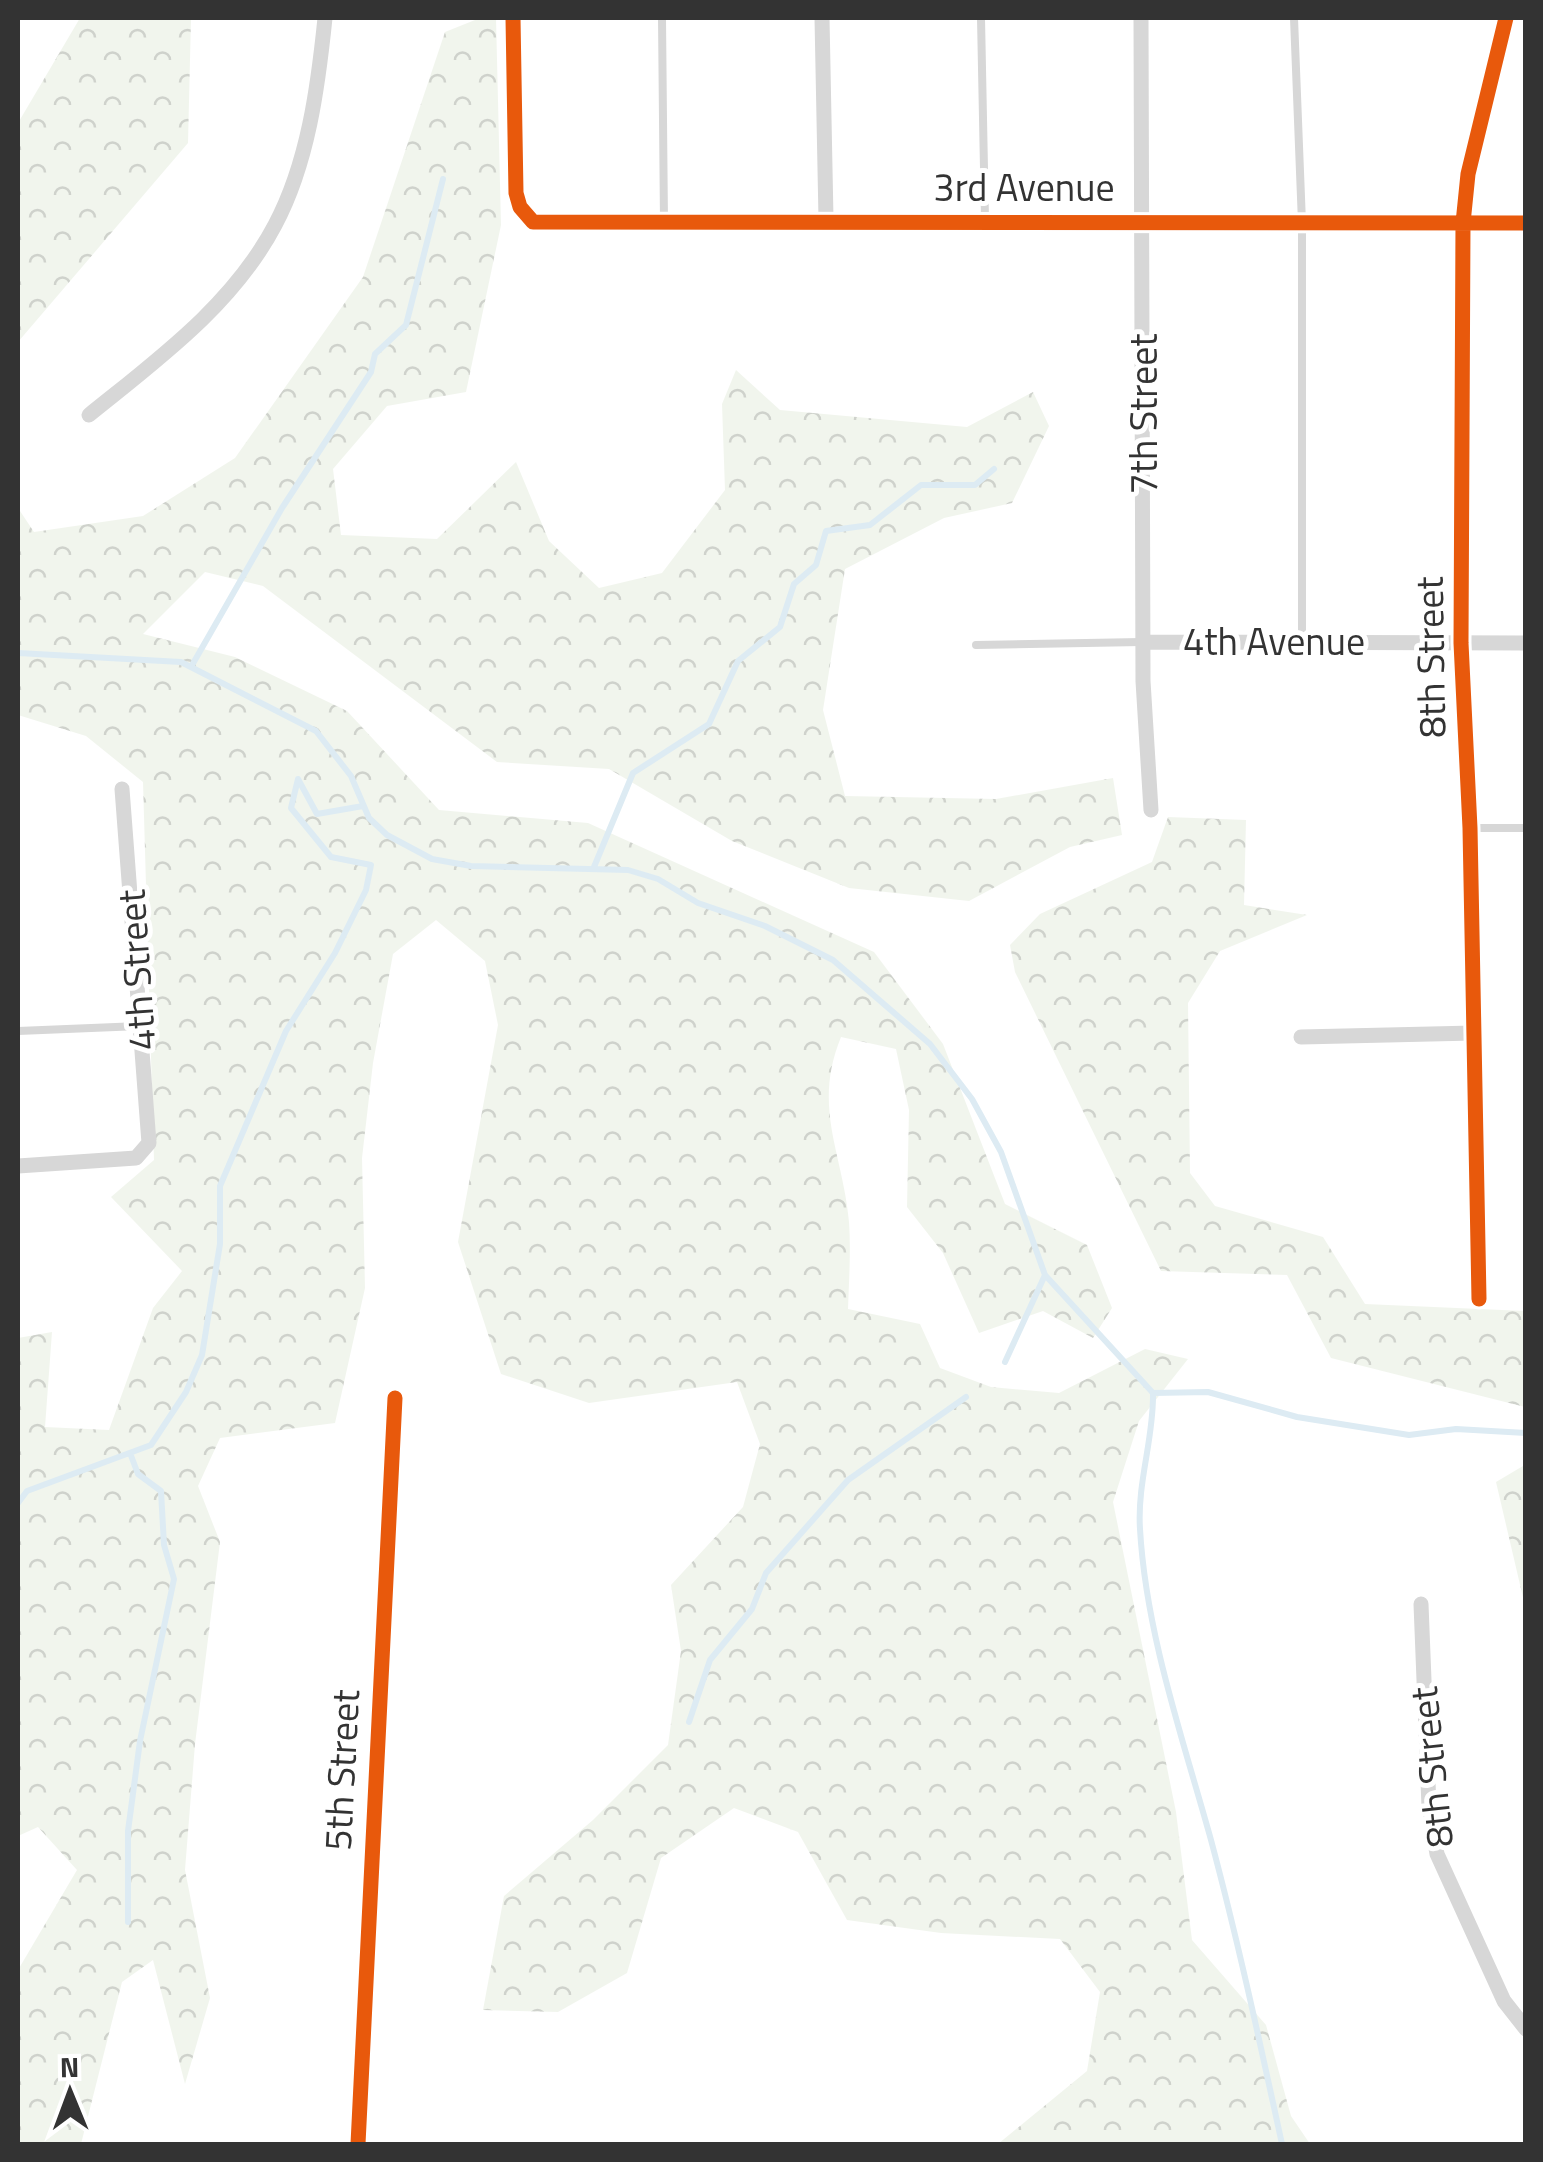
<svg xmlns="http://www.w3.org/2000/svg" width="1543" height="2162" font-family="'Titillium Web',sans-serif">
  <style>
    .forest { fill: url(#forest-crowns) }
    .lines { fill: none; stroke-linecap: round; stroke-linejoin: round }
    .stream { stroke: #ddebf3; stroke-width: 6 }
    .lane { stroke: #d7d7d7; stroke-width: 8 }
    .street { stroke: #d7d7d7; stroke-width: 15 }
    .cycleway-casing { stroke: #fff; stroke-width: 21 }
    .cycleway { stroke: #e8590c; stroke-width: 15 }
    .labels { text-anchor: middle; stroke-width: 10; stroke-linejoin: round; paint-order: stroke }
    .street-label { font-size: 38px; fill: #333; stroke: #fff }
  </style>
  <defs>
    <pattern id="forest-crowns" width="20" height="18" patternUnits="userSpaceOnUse" patternTransform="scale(2.5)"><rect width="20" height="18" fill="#f1f5ed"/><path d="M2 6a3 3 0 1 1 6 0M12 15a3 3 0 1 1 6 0" fill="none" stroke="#cfd2cc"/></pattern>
  </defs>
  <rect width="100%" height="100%" fill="#fff"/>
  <!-- forest -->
  <path class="forest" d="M80 18H191L188 143 18 342V123Z
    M480 18H496L501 225 466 392 387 406 333 469 341 535 437 539 516 462 549 541 599 588 662 573 725 490 722 404 736 370 780 410 967 427 1033 392 1049 426 1012 503 944 518 845 569 823 710 845 796 996 799 1113 778 1122 835 1070 847 969 901 849 888 732 841 609 769 497 762 263 586 205 572 143 634 235 657 347 711 439 810 588 823 874 952 943 1044 1005 1204 1087 1245 1112 1308 1093 1338 1043 1311 979 1333 943 1253 907 1207 909 1110 896 1049 841 1037C812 1108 843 1153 849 1222 851 1250 849 1280 848 1309L920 1324 940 1368 991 1387 1059 1393 1145 1349 1188 1359 1139 1421 1113 1502 1176 1812 1192 1940 1266 2025 1291 2116 1310 2144H998L1087 2071 1100 1992 1060 1939 941 1933 847 1920 798 1832 734 1808 661 1858 627 1973 558 2012 483 2010 504 1896 593 1820 668 1745 681 1651 671 1585 743 1507 760 1444 737 1382 589 1403 501 1374 458 1242 498 1025 485 961 436 920 393 954 373 1063 362 1158 365 1288 335 1423 220 1438 198 1486 220 1542 195 1744 185 1870 210 1998 185 2084 153 1960 122 1982 81 2144H18V1970L77 1870 38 1827 18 1836V1338L52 1332 45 1427 109 1430 153 1308 182 1271 111 1197 154 1160 143 782 86 736 18 715V508L34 532 143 516 235 458 363 277 445 32Z
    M1168 817 1246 820 1244 905 1307 915 1220 951 1188 1003 1190 1173 1215 1206 1323 1237 1365 1304 1525 1311V1407L1331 1358 1287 1275 1161 1271 1015 972 1010 945 1040 914 1152 862Z
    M1523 1466 1526 1468 1525 1606 1496 1482Z"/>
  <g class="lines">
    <!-- stream -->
    <path class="stream" d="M18 653 181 662 316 731 351 776 369 818 387 835 432 859 471 866 628 870 658 879 698 903 765 926 833 960 930 1044 972 1099 1001 1152 1045 1275 1153 1393C1154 1438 1137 1482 1140 1529 1146 1634 1183 1739 1211 1840 1238 1941 1260 2043 1282 2144
      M191 667 282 508 371 372 375 354 406 325 443 179
      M594 867 633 773 709 724 738 661 780 627 794 584 816 565 826 531 870 525 921 485H975L994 469
      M1005 1362 1045 1275
      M1153 1393 1208 1392 1297 1417 1409 1435 1456 1429 1526 1433
      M18 1503 27 1491 151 1445 186 1392 202 1355 220 1244V1186L286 1031 335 953 366 890 371 865 331 857 291 808 298 779 317 814 363 806
      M689 1722 710 1660 752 1609 766 1573 848 1480 966 1397
      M128 1922V1831L140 1741 174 1579 164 1545 161 1491 138 1474 130 1453"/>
    <!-- lane -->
    <path class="lane" d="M662 18 664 222
      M981 18 985 219
      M1294 18 1302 223V642
      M976 645 1141 642
      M1470 828H1526
      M18 1031 140 1026"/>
    <!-- street -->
    <path class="street" d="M513 18 516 193 520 207 533 222 1526 223
      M822 18 826 219
      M1141 18 1143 681 1151 810
      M89 415C157 360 233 305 275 225 308 163 318 87 325 18
      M1143 642 1526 643
      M1301 1037 1474 1033
      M18 1166 136 1158 149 1143 122 789
      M1479 1299 1470 828 1461 643 1463 223 1468 174 1506 18
      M1421 1604 1429 1807 1437 1854 1504 2001 1526 2029
      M358 2144 395 1398"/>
    <defs>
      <path id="cycleway" d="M513 18 516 193 520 207 533 222 1526 223
        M1479 1299 1470 828 1461 643 1463 223 1468 174 1506 18
        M358 2144 395 1398"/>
    </defs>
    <!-- cycleway casing -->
    <use href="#cycleway" class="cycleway-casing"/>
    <!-- cycleway -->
    <use href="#cycleway" class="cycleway"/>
  </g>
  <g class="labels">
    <!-- street labels -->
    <g class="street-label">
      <text x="1024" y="201">3rd Avenue</text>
      <text transform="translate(1144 414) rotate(-90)" y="13">7th Street</text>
      <text x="1274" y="655">4th Avenue</text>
      <text transform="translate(1431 657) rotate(-91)" y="13">8th Street</text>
      <text transform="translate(137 970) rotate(-94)" y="13">4th Street</text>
      <text transform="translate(1432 1767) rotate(-96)" y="13">8th Street</text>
      <text transform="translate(342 1770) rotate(-87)" y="13">5th Street</text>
    </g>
  </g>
  <!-- border -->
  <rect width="1543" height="2162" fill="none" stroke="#333333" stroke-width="40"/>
  <!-- north arrow -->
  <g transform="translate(70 2092) rotate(359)" stroke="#ffffff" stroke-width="8" paint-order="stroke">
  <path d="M0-8L18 38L0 25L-18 38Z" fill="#333333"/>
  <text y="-15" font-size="28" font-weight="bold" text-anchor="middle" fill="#333333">N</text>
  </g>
</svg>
